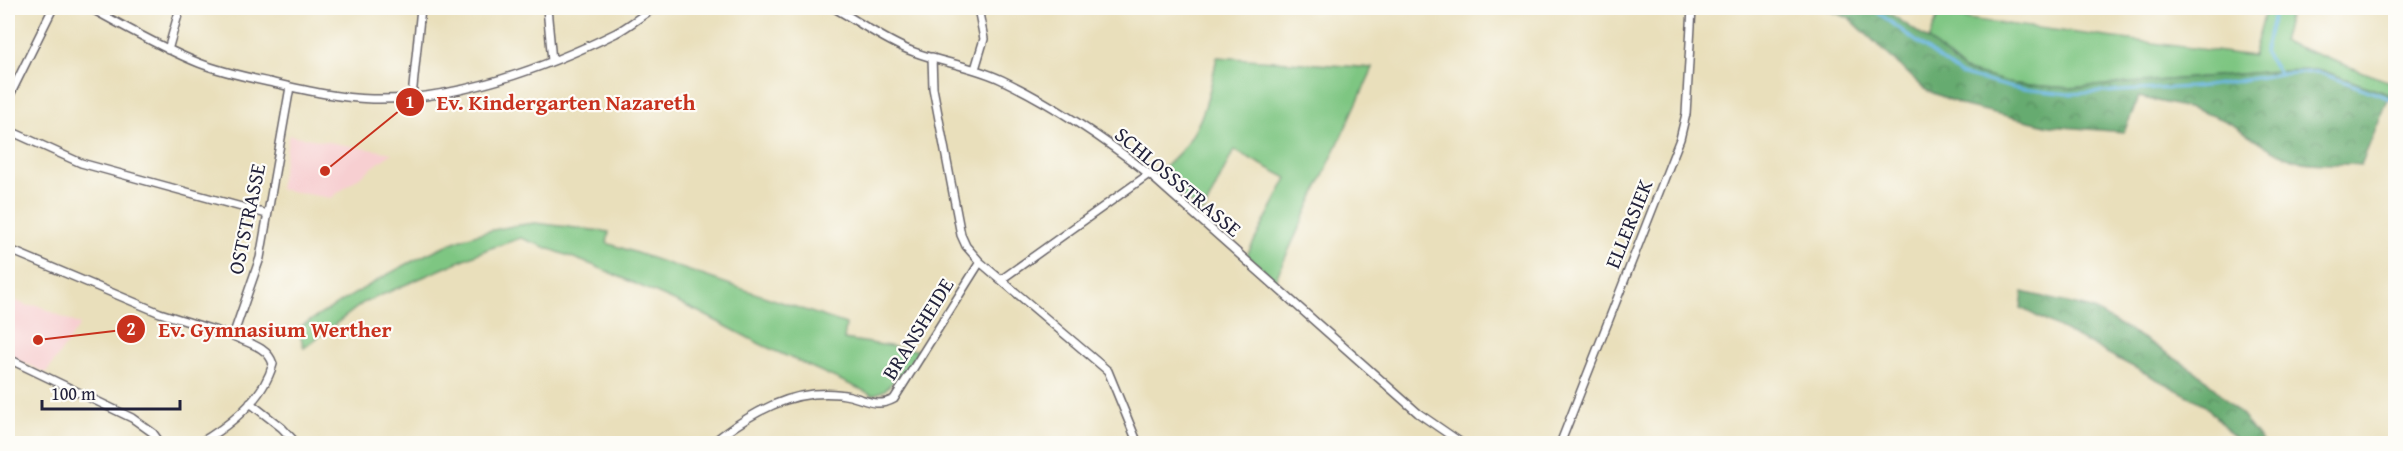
<svg xmlns="http://www.w3.org/2000/svg" width="2403" height="451" font-family="'Gentium Book Plus',serif">
  <style>
    .built { fill: #f7cfd1 }
    .grass { fill: #7ec682; stroke: #50745e; stroke-width: 1.5 }
    .forest { fill: url(#forest-crowns); stroke: #446656; stroke-width: 1.5 }
    .lines { fill: none; stroke-linecap: round; stroke-linejoin: round }
    .stream { stroke: #68b6e2; stroke-width: 3 }
    .minor-casing { stroke: #686468; stroke-width: 10 }
    .minor { stroke: #fff; stroke-width: 7 }
    .labels { text-anchor: middle; stroke-width: 4.5; stroke-linejoin: round; paint-order: stroke }
    .street-label { font-size: 21px; fill: #22223b; stroke: #fdfcf7 }
    .leader { fill: none; stroke: #c8321e; stroke-width: 2 }
    .callout-dot { fill: #c8321e; stroke: #fdfcf7; stroke-width: 2 }
    .mark-label { font-size: 18px; text-anchor: middle; font-weight: bold; fill: #fff }
    .callout-label { font-size: 22px; text-anchor: middle; font-weight: bold; fill: #c8321e; stroke: #fdfcf7; stroke-width: 4.5; stroke-linejoin: round; paint-order: stroke }
  </style>
  <defs>
    <pattern id="forest-crowns" width="20" height="18" patternUnits="userSpaceOnUse" patternTransform="scale(1.5)"><rect width="20" height="18" fill="#66ab70"/><path d="M2 6a3 3 0 1 1 6 0M12 15a3 3 0 1 1 6 0" fill="none" stroke="#548b5d"/></pattern>
  </defs>
  <rect width="100%" height="100%" fill="#fdfcf7"/>
  <filter id="ink" filterUnits="userSpaceOnUse"><feTurbulence type="fractalNoise" baseFrequency=".0167" numOctaves="2"/><feDisplacementMap in="SourceGraphic" scale="12" xChannelSelector="R" yChannelSelector="G"/><feConvolveMatrix kernelMatrix="1 2 1 2 8 2 1 2 1" color-interpolation-filters="sRGB"/></filter>
  <filter id="wash" filterUnits="userSpaceOnUse"><feTurbulence type="fractalNoise" baseFrequency=".008" numOctaves="4" result="noise"/><feDisplacementMap in="SourceGraphic" scale="24" xChannelSelector="R" yChannelSelector="G"/><feGaussianBlur stdDeviation="1.35" result="paint"/><feColorMatrix in="noise" values="0 0 0 0 0 0 0 0 0 0 0 0 0 0 0 0 0 1.4 0 .05"/><feComposite in="paint" operator="in"/></filter>
  <g filter="url(#wash)">
    <rect width="100%" height="100%" fill="#e9dfbb"/>
    <!-- built -->
    <path class="built" d="M289 135 392 153 331 198 294 192 279 189Z
      M8 297 27 306 37 305 80 325 46 373 9 356 8 357Z"/>
    <!-- grass -->
    <path class="grass" d="M2266 8H2292L2282 41 2395 84V97L2321 70 2277 71 2070 88 2014 84 1964 70 1929 40 1938 15 2253 56Z
      M1217 57 1373 68 1275 280 1247 255 1287 178 1234 150 1203 213 1157 174C1166 165 1177 157 1184 147 1205 120 1210 90 1217 57Z
      M535 223 609 232 607 243 846 324 844 339 922 351 905 377 900 374 885 390 873 395 762 345 699 312 595 266 521 238 488 249 363 303 304 348 298 328C350 297 403 262 459 240 483 231 509 226 535 223Z"/>
    <!-- forest -->
    <path class="forest" d="M1822 8H1882L1929 40 1964 70 2014 84 2070 88 2277 71 2321 70 2390 95 2361 165C2338 162 2315 167 2292 159 2268 151 2250 134 2228 122 2201 109 2168 104 2139 97L2124 132 2050 126 1965 106 1926 90 1849 18Z
      M2023 292 2092 309 2154 345 2201 375 2242 416 2263 443H2239L2204 404 2021 308Z"/>
    <g class="lines">
      <!-- stream -->
      <path class="stream" d="M1872 8 1960 74 2013 88 2069 94 2207 86 2280 74
        M2276 8 2264 52 2280 74 2318 72 2396 101"/>
    </g>
  </g>
  <g filter="url(#ink)">
    <g class="lines">
      <defs>
        <path id="minor" d="M90 8C126 27 161 48 199 63 222 72 246 77 269 82 304 90 337 98 372 99 455 101 543 69 616 33 629 26 641 16 654 8
          M547 8 552 61
          M834 8C860 22 886 42 914 52 943 63 973 66 1002 80 1054 105 1103 138 1149 174L1418 413 1463 444
          M168 50 180 8
          M932 57 933 88 961 235 966 246 980 262 1108 371 1138 444
          M975 69 984 39 978 8
          M412 97 421 8
          M8 99 53 8
          M8 130 81 163 267 214
          M8 249 160 313 233 336
          M1002 279 1149 174
          M8 364 11 360 132 418 153 433 161 444
          M250 403 282 428 297 444
          M198 444C229 426 263 400 273 364 268 347 248 343 233 336L260 258 290 87
          M711 444C740 421 775 398 813 394 825 393 838 393 850 396 866 400 878 408 894 399L980 262
          M1560 444 1680 139 1686 114 1692 8"/>
      </defs>
      <!-- minor casing -->
      <use href="#minor" class="minor-casing"/>
      <!-- minor -->
      <use href="#minor" class="minor"/>
    </g>
  </g>
  <g class="labels">
    <!-- street labels -->
    <g class="street-label">
      <text transform="translate(1178 182) rotate(40)" y="7">SCHLOSSSTRASSE</text>
      <text transform="translate(247 219) rotate(-78)" y="7">OSTSTRASSE</text>
      <text transform="translate(1629 224) rotate(-68)" y="7">ELLERSIEK</text>
      <text transform="translate(918 329) rotate(-58)" y="7">BRANSHEIDE</text>
    </g>
  </g>
  <!-- callouts -->
  <path class="leader" d="M325 171L410 102M38 340L131 329"/>
  <g class="callout-dot">
    <circle cx="325" cy="171" r="6"/>
    <circle cx="38" cy="340" r="6"/>
    <circle cx="410" cy="102" r="15"/>
    <circle cx="131" cy="329" r="15"/>
  </g>
  <g class="mark-label">
    <text x="410" y="108">1</text>
    <text x="131" y="335">2</text>
  </g>
  <g class="callout-label">
    <text x="566" y="110">Ev. Kindergarten Nazareth</text>
    <text x="275" y="337">Ev. Gymnasium Werther</text>
  </g>
  <!-- margin -->
  <rect width="2403" height="451" fill="none" stroke="#fdfcf7" stroke-width="30"/>
  <!-- scale -->
  <path d="M42 400v9h138v-9" fill="none" stroke="#22223b" stroke-width="3"/>
  <text x="51" y="400" font-size="18" fill="#22223b" stroke="#fdfcf7" stroke-width="4.5" paint-order="stroke">100 m</text>
</svg>
